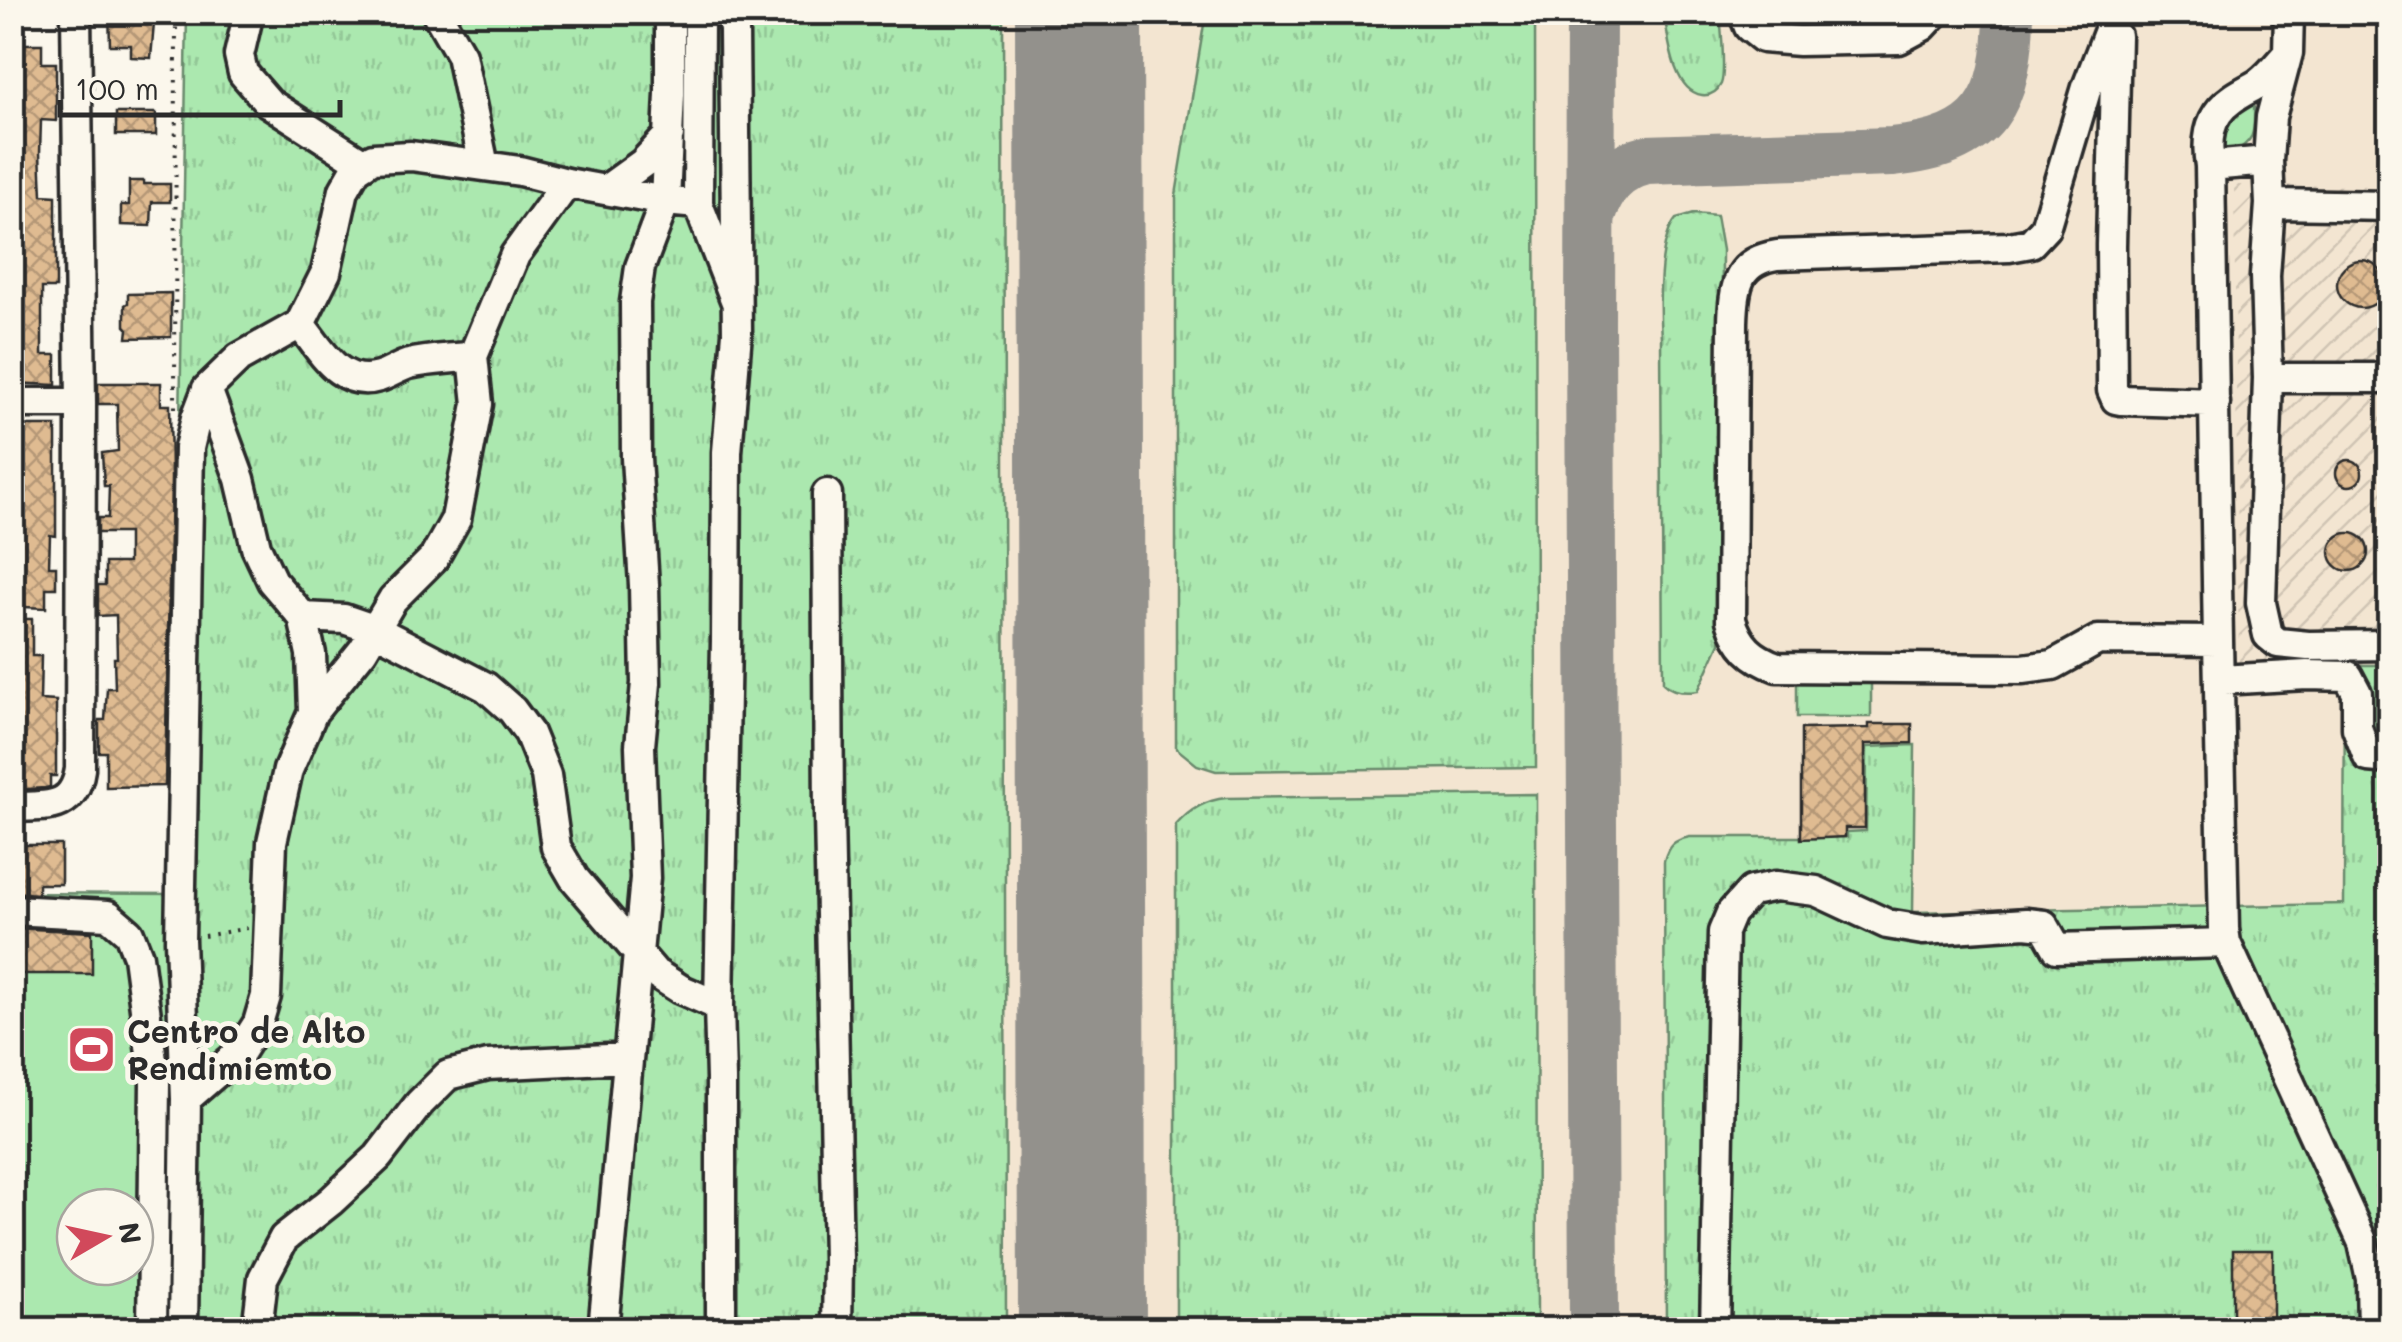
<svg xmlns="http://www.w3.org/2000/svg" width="2402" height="1342" font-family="Mali,sans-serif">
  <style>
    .built { fill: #f3e5d1 }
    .industrial { fill: url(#industrial-furrows) }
    .grass { fill: url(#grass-tufts); stroke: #6b8a6d; stroke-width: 2.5 }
    .pitch { fill: #abe8af; stroke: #6b8a6d; stroke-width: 2.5; fill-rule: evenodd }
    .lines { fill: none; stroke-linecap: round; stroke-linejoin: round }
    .stream { stroke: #6793a1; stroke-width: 5 }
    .taxiway { stroke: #93918c; stroke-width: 50 }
    .runway { stroke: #93918c; stroke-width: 128 }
    .building { fill: url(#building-cross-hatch); stroke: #2b2b2b; stroke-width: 2.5 }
    .minor-casing { stroke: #2b2b2b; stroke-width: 35 }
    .path { stroke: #2b2b2b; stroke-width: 4; stroke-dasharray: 2.5 8; stroke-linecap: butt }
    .minor { stroke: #fbf7ec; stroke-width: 28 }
    .labels { text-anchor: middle; stroke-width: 10; stroke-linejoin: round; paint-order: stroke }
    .poi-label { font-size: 32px; font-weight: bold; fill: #2b2b2b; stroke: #fbf7ec; text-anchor: start }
  </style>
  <defs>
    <pattern id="industrial-furrows" width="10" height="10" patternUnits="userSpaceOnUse" patternTransform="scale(2.5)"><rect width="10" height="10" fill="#f3e5d1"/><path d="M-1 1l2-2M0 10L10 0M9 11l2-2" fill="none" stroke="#d0c5b4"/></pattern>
    <pattern id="grass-tufts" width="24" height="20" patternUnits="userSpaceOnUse" patternTransform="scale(2.5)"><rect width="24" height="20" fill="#abe8af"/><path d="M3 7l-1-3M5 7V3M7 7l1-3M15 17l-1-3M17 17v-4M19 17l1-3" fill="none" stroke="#93c797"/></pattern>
    <pattern id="building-cross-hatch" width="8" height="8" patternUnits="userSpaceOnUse" patternTransform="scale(2.5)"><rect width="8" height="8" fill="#dfbb91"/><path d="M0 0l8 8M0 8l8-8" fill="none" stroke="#b59877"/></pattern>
  </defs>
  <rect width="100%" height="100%" fill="#fbf7ec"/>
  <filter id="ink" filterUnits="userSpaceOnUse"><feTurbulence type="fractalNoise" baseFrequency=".01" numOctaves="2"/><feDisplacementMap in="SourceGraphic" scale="20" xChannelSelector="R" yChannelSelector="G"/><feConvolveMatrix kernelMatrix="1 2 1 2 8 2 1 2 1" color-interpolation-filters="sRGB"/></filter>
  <g filter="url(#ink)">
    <!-- built -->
    <path class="built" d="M187 13H2389V1329L172 1330V894Z"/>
    <!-- industrial -->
    <path class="industrial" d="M2234 185 2389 186V664L2239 666Z"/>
    <!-- grass -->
    <path class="grass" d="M1206 12 1535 13 1536 767 1216 771 1197 765 1176 748V195Z
      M187 13H1003L1006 1329H172V894Z
      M1664 13H1720C1721 27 1726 73 1721 84 1717 92 1710 96 1702 95 1672 91 1668 35 1664 13Z
      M2254 102C2254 131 2258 139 2231 154L2217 149 2237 107Z
      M1693 214 1716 216 1722 250 1720 643 1698 691C1685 693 1672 692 1663 683L1661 338C1659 310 1657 242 1676 219Z
      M2345 665H2389V1329L1666 1330 1664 861C1668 845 1674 840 1690 837H1847V832L1866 831 1867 747 1915 745 1913 912 2344 904Z
      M1536 794 1537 1329H1176V825C1190 809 1206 800 1226 798Z"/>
    <!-- pitch -->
    <path class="pitch" d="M1871 677V717H1797V678Z
      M13 893 172 894V1329L13 1330ZM75 1207H135V1267H75Z"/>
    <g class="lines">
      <!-- stream -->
      <path class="stream" d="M2379 12 2390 13"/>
      <!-- taxiway -->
      <path class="taxiway" d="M1591 12 1590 325 1594 1330
        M1591 216C1600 186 1615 168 1646 160L1892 152C1987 143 2008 102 2009 12
        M1080 294 1088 144 1094 88 1109 12"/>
      <!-- runway -->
      <path class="runway" d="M1079 12 1082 1330"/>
    </g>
    <!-- building -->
    <path class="building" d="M109 12H155L151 58 131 57V45H110Z
      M12 44H42V63H56V121L41 120 40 153 42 195 56 196V288H42V355H56V385L12 383 15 153H12Z
      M116 113H156V135H116Z
      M129 181H144V184H170V202H152L151 226 121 225V205H129Z
      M2337 284a24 24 0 1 1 48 0a24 24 0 1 1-48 0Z
      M171 293V337L127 338 128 329 125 326V305L128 303V294Z
      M98 383H161V405H170L171 478 165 786 106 787V752H99V720H105L107 688H115L114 658H117L116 615 98 616V585H105V563H128V533H98V518H108L109 486H104L102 453 118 451 117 404H98Z
      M12 426H56V536L50 535 49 566H56V588H46V608L24 607 23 580H14L12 575Z
      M2336 473a13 13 0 1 1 26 0a13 13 0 1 1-26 0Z
      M2330 552a19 19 0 1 1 38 0a19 19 0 1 1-38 0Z
      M12 619H32V656H41L40 700 56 701V776H50V787L45 788 12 790Z
      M1869 724H1912V743L1865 744V828H1845V837L1801 839V729L1869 728Z
      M12 845H61V884H38V894L12 892Z
      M12 928 92 932V974H12Z
      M2233 1250H2273V1330H2233Z"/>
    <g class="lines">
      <defs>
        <path id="minor" d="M249 12 239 55 243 73 269 103 364 164
          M436 12 461 55 484 166
          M1743 12 1749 27 1763 38 1799 41 1899 39 1923 26 1936 12
          M2116 12 2087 87 2045 228 2031 243 2009 247 1777 255C1737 261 1734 287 1733 322L1731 620C1739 646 1752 658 1777 667L2023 669 2053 665 2098 640 2218 641 2210 166C2206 141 2208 116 2231 100 2240 93 2250 89 2259 83 2270 75 2279 63 2288 53
          M2116 36 2111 245 2112 390 2116 399 2121 400 2215 403
          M2268 161 2270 204 2265 276 2268 378 2261 603 2268 635 2278 643 2308 646 2390 645
          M2210 166 2268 161 2271 117 2288 53 2289 12
          M607 189 643 163 669 135
          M698 204 699 12
          M2270 204 2390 206
          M300 324C321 350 340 389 379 377 389 374 399 367 409 364 429 359 452 359 473 356
          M2268 378H2390
          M12 403H81
          M827 494 829 816 838 1259 837 1330
          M303 617 344 619 376 630 486 687 512 710 529 733 546 775 556 847 574 878 655 973 680 989 719 1006 721 1079V1330
          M2218 641 2224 929 2226 943 2363 1243 2371 1279 2372 1330
          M2220 680 2307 675 2348 676 2357 693V728L2368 757 2390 759
          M313 712 311 654 303 617 272 581 256 547 240 479 207 389 239 358 300 324 326 272 344 190 356 169 373 158 411 156 520 171 567 183 665 201 698 204 736 302
          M12 807C48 806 74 810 80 769L81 403 76 12
          M12 910 108 915 129 933 138 956 155 1083 152 1330
          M719 1006 726 641 727 452 737 333 734 30 731 12
          M186 1099 180 940 189 448 196 418 207 389
          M183 1330 186 1099 239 1053 258 1023 266 996 272 842 288 770 313 712 363 650 393 599 434 558 456 519 478 404 473 356 515 255 567 183
          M257 1330 263 1278 284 1238 331 1201 378 1157 419 1104 448 1075 488 1065 627 1058
          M603 1330 645 878 640 746 646 683 644 585 636 458 635 302 640 267 665 201 670 94V12
          M1715 1330 1723 932 1731 913 1751 891 1776 886 1816 891 1887 924 1923 930 2026 923 2044 925 2057 948 2226 943"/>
      </defs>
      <!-- minor casing -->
      <use href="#minor" class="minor-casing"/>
      <!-- path -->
      <path class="path" d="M175 408 176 12
        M204 936 248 928"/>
      <!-- minor -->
      <use href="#minor" class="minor"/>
    </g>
  </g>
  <!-- icons -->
  <defs>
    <symbol id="stadium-square" viewBox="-11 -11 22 22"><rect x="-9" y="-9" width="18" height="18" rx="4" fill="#d1495b" stroke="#fbf7ec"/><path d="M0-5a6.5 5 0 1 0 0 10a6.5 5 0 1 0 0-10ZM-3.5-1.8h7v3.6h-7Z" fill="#fff"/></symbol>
  </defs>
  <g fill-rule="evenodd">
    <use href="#stadium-square" x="64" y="1022" width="55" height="55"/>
  </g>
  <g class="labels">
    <!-- poi labels -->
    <g class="poi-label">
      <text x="127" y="1043">Centro de Alto<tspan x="127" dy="37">Rendimiemto</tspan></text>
    </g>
  </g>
  <!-- margin -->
  <rect width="2402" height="1342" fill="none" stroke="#fbf7ec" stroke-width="50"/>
  <rect x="25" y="25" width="2352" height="1292" fill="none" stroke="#2b2b2b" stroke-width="4" filter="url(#ink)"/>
  <!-- north arrow -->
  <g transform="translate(105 1237) rotate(81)"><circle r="48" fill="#fbf7ec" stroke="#a8a59f" stroke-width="2.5"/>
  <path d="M0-8L18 38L0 25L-18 38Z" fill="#d1495b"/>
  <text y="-15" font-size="28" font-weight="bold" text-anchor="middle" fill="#2b2b2b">N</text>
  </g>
  <!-- scale -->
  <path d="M60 100v15h280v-15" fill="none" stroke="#2b2b2b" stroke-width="5"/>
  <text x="75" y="100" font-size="30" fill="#2b2b2b" stroke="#fbf7ec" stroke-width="8" paint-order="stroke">100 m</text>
</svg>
